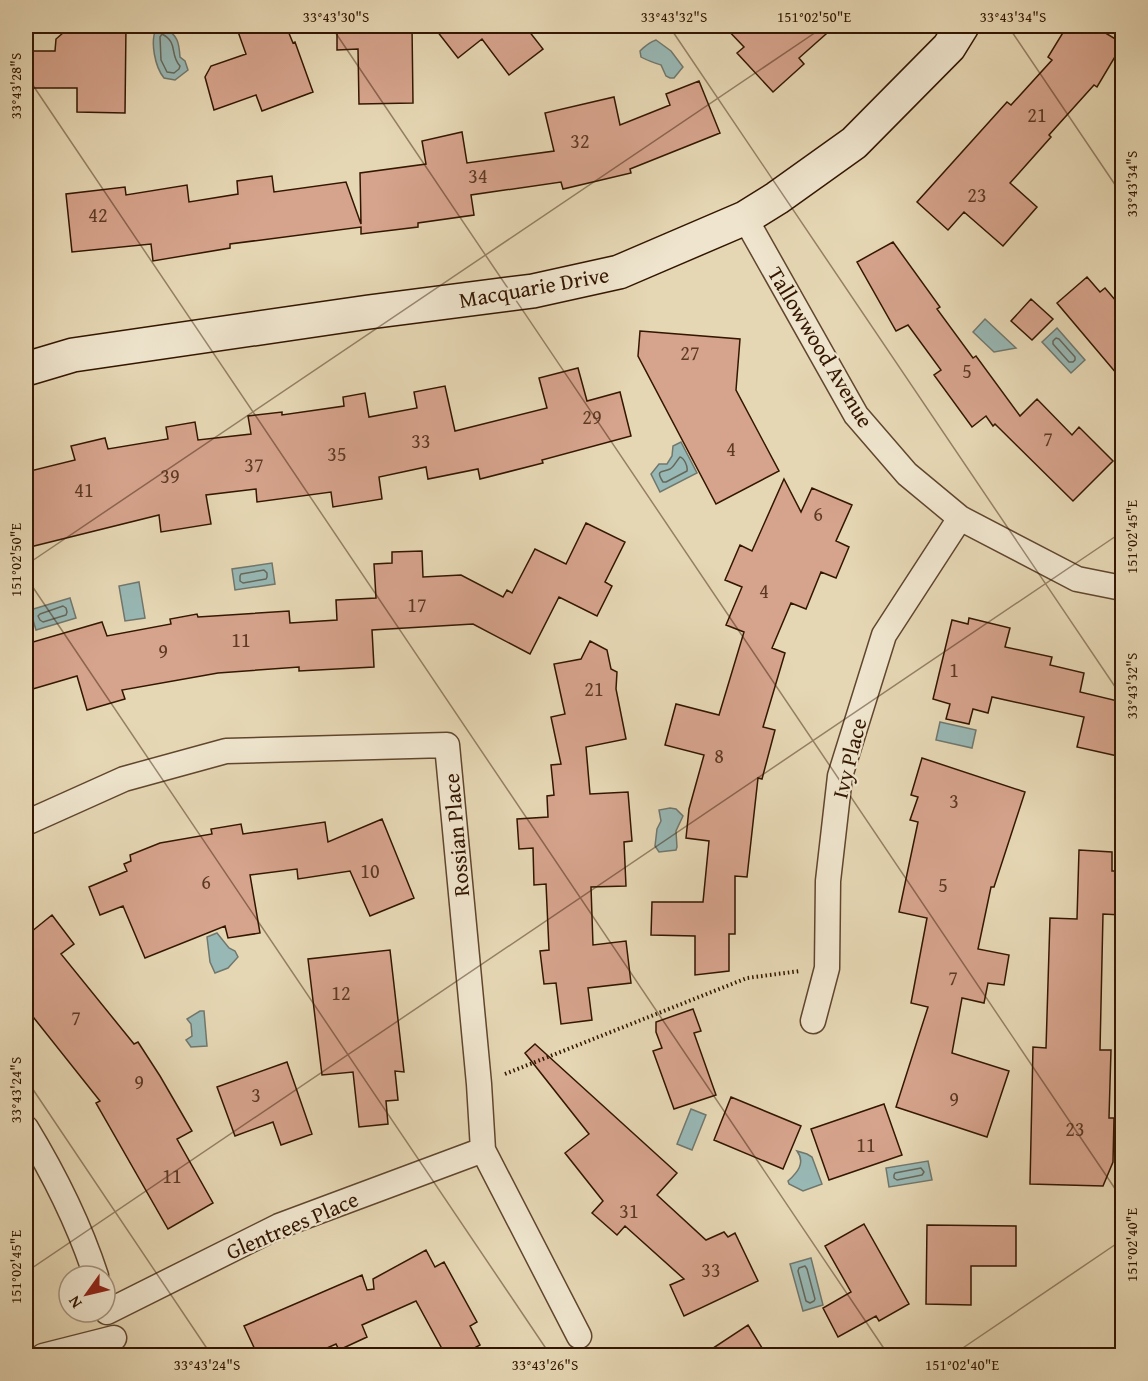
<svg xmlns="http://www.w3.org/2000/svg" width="1148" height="1381" font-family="'Gentium Book Plus',serif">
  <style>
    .water { fill: #98b8b5; stroke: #70776d; stroke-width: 1.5 }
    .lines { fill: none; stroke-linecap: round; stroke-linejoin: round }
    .shore { stroke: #66675a; stroke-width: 1.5 }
    .building { fill: #d6a38c; stroke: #331600; stroke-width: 1.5 }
    .minor-casing { stroke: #60462d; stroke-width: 27 }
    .secondary-casing { stroke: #331600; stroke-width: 36 }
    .path { stroke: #331600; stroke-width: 4; stroke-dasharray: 1.5 3; stroke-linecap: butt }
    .minor { stroke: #efe5ce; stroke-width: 24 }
    .secondary { stroke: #efe5ce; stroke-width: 33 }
    .ticks { fill: none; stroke: #331600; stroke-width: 1.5; stroke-opacity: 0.45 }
    .labels { text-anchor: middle; stroke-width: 4.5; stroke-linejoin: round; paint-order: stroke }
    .number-label { font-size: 20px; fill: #5c3923 }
    .street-label { font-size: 22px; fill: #331600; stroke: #efe5ce }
    .neatline { fill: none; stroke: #331600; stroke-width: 2 }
    .ticks-label { font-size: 15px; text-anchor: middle; fill: #331600 }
  </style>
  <rect width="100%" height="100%" fill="#e6d7b4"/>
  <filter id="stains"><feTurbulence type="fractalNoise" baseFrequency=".00333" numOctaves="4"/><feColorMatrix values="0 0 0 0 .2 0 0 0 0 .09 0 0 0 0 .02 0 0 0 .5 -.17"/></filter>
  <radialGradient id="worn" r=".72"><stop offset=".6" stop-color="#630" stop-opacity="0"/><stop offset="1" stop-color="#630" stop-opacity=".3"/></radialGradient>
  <!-- water -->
  <path class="water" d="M164 27C178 36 179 42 180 57L185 61 188 70 175 80 164 78C155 67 150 42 156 29Z
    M656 40 671 51 683 67 674 78H670L666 76 661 65C657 64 644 59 641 57L640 51C645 46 650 42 656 40Z
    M985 319 1016 348 994 352 973 332Z
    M1057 328 1085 360 1071 373 1042 342Z
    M681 442 697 473 660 492 651 474 659 464H667L672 456 673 446Z
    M272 563 275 584 235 590 232 569Z
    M139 582 145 618 125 621 119 586Z
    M70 598 76 618 36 630 30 610Z
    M940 722 976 730 972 748 936 740Z
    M670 808 676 809 683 816 676 831 677 847 676 850 659 852 655 846 657 829 661 821 659 810Z
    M217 933 229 948 235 951 238 957 228 968 215 973 210 962 207 937Z
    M200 1011H204L207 1046 191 1047 186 1040 192 1036 191 1024 187 1019Z
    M691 1109 706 1115 692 1150 677 1144Z
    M797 1151 807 1154 812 1157 822 1184 803 1191 789 1184 788 1181C797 1173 806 1163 797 1151Z
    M928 1161 932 1180 889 1187 886 1168Z
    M811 1258 823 1305 803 1311 790 1264Z"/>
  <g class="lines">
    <!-- shore -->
    <path class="shore" d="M162 34C179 43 169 54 180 66L179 69 174 73 167 72 161 60 160 37Z
      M1056 338 1059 339 1075 357V360L1073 362H1069L1053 344V341Z
      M680 457C684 458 688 466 687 471L666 482H663C655 469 662 473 670 469 674 467 677 460 680 457Z
      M264 570 267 573V577L266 579 243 583 240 581V576L241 574Z
      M63 606 66 608 67 612 66 615 43 622 40 620 38 616 40 614Z
      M921 1168 924 1172 922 1175 897 1180 894 1178V1175L895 1173Z
      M805 1266 807 1269 815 1299 814 1301 810 1303 806 1301 798 1271 799 1268Z"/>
  </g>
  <!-- building -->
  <path class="building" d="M71 26H126L125 113 77 112V88H26V51H55L56 39Z
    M236 26H286L293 43 295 42 313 92 262 111 256 95 214 110 205 77 211 66 246 54Z
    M337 26H412L413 103 359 104 358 49 337 50Z
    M433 26H525L543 49 509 75 482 39 458 58Z
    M724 26H835L799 58 804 64 773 92 737 53 744 47Z
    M1067 26H1094L1122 43V45L1097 87 1094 85 1049 135 1051 137 1010 183 1037 207 1003 246 964 212 948 230 917 202 1007 102 1011 105 1052 60 1048 57Z
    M699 81 720 133 630 169 631 173 563 189 561 182 471 195 474 215 418 223V227L361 234V227L230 244V248L153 261 151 244 72 252 66 194 125 187 126 195 187 185 189 202 238 194 237 181 272 176 274 192 346 182 361 224 360 173 426 164 422 141 462 132 467 163 554 151 545 113 614 97 620 125 670 105 666 94Z
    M893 242 940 307 937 309 973 358 976 356 1020 416 1037 399 1072 435 1079 427 1113 461 1073 501 995 424 993 426 986 416 972 427 934 375 941 370 908 325 896 331 857 262Z
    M1087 277 1100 292 1105 288 1122 308V380L1057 303Z
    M1031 299 1053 319 1032 340 1011 321Z
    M640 331 740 339 736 390 779 471 716 504 638 356Z
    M578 368 587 401 620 392 631 436 542 460 543 463 480 479 478 469 428 479 426 467 379 477 382 499 333 507 331 492 257 502 256 489 206 495 211 524 161 532 159 515 26 548V472L75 460 71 446 105 438 108 449 168 439 166 427 195 422 198 440 251 434 248 416 282 412V415L344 406 343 397 365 393 369 417 417 408 414 392 445 386 455 431 547 408 539 378Z
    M784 479 801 512 812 488 852 505 836 541 849 547 836 578 821 572 806 609 791 603 772 648 785 653 763 727 775 730 762 779 758 778 747 877 735 876V934H729V971L695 975V936L651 935 652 902H703L709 841 686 838 689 809 704 755 665 745 676 704 719 715 744 632 726 625 742 587 725 580 740 545 752 551Z
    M586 523 625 542 605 582 612 586 597 616 559 597 530 654 473 624 372 630 374 667 299 671V667L218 673 122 690 125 699 87 710 77 676 26 691V644L102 622 107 636 171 624 170 619 197 614 198 617 289 611 290 623 337 620 336 600 376 598 374 564 392 563V552L422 551 423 577 461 575 503 597 507 590 512 593 535 549 566 564Z
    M969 618 1010 628 1005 647 1052 657 1050 665 1084 673 1080 692 1122 702V757L1077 747 1084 717 992 697 988 713 973 709 969 724 946 719 950 704 933 699 952 620 968 624Z
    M590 641 607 650 611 669 617 672 616 689 626 739 586 747 590 794 628 792 632 841 624 842 626 886 591 887 593 945 626 941 631 983 588 988 592 1020 561 1024 556 983 544 984 540 951 549 950 546 884 534 885 533 848 519 849 517 819 548 817 547 796 554 795 551 765 561 764 551 717 565 714 554 664 581 659Z
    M922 758 1025 792 994 887H991L978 949 1009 955 1004 985 988 983 984 1003 962 998 952 1053 1009 1071 987 1137 896 1107 928 1007 911 1003 927 918 899 912 918 822 910 820 918 797 911 795Z
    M382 819 414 898 370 916 350 871 298 879 297 869 250 875 260 933 228 938 225 926 145 958 123 906 100 915 89 887 127 871 124 864 131 861 130 855 160 843 212 834 211 829 241 824 243 834 325 822 328 842Z
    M1079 850 1112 852V871H1122V915L1103 914 1100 1050H1111L1109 1118H1114L1113 1162 1103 1186 1030 1184 1033 1047 1046 1048 1050 918 1077 919Z
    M52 915 74 944 61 954 134 1044 138 1042 160 1076 192 1131 177 1139 213 1203 168 1229 96 1103 100 1101 26 1008V936Z
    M390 950 404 1072 395 1071 398 1100 386 1101 388 1124 359 1127 353 1072 322 1075 308 959Z
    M693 1009 701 1031 694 1033 716 1095 674 1109 653 1051 662 1048 656 1032V1022Z
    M535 1044 677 1173 657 1195 706 1240 724 1232 728 1237 735 1233 758 1281 684 1316 670 1285 684 1279 625 1226 617 1235 592 1213 603 1201 565 1153 589 1134 525 1053Z
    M287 1062 312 1134 281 1145 273 1122 235 1136 217 1087Z
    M731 1097 801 1126 783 1169 714 1140Z
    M884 1104 902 1155 829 1180 811 1129Z
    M864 1224 909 1304 879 1321 876 1316 838 1337 823 1308 851 1292 825 1246Z
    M927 1225 1016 1226V1266H971V1305L926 1304Z
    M426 1250 435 1267 444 1262 477 1322 470 1326 480 1345 460 1356H446L416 1301 362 1325 367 1337 339 1350 336 1344 309 1356H258L244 1326 362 1275 367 1290 374 1289 373 1279Z
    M748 1325 767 1356H701Z"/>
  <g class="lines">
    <defs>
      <path id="minor" d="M745 218 856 415 907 474 960 518 1077 579 1122 588
        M26 823 124 779 226 751 447 745 479 1084 483 1150 579 1336
        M813 1021 827 968 828 881 840 776 884 635 960 518
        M26 1128C54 1174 79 1224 96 1276
        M107 1312 279 1226 483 1150
        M43 1356 114 1338"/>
      <path id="secondary" d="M26 369 73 355 369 312 533 291 619 272 745 218 777 198 854 143 949 47 962 26"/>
    </defs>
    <!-- minor casing -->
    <use href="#minor" class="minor-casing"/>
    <!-- secondary casing -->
    <use href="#secondary" class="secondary-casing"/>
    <!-- path -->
    <path class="path" d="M505 1074 747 978 800 971"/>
    <!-- minor -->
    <use href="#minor" class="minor"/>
    <!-- secondary -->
    <use href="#secondary" class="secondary"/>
  </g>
  <!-- ticks -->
  <path class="ticks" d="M331 26 1122 1199M669 26 1122 697M1008 26 1122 195M26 75 889 1356M26 565 825 26M26 577 551 1356M26 1079 212 1356M26 1272 1122 532M951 1356 1122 1240"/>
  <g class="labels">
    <!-- number labels -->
    <g class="number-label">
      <text x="1037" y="122">21</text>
      <text x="580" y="148">32</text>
      <text x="478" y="183">34</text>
      <text x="977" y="202">23</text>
      <text x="98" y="222">42</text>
      <text x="690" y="360">27</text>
      <text x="967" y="378">5</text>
      <text x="592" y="424">29</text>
      <text x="1048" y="446">7</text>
      <text x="421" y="448">33</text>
      <text x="731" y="456">4</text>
      <text x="337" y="461">35</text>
      <text x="254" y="472">37</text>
      <text x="170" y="483">39</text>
      <text x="84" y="497">41</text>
      <text x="818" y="521">6</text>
      <text x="764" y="598">4</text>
      <text x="417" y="612">17</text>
      <text x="241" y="647">11</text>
      <text x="163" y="658">9</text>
      <text x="954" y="677">1</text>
      <text x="594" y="696">21</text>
      <text x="719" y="763">8</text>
      <text x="954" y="808">3</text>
      <text x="370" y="878">10</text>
      <text x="206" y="889">6</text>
      <text x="943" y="892">5</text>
      <text x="953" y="985">7</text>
      <text x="341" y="1000">12</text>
      <text x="76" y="1025">7</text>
      <text x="139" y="1089">9</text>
      <text x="256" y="1102">3</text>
      <text x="954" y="1106">9</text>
      <text x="1075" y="1136">23</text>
      <text x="866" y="1152">11</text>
      <text x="172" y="1183">11</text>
      <text x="629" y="1218">31</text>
      <text x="711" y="1277">33</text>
    </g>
    <!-- street labels -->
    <g class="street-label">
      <text transform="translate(534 287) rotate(-10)" y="8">Macquarie Drive</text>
      <text transform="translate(821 347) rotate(59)" y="8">Tallowwood Avenue</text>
      <text transform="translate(849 758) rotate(-76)" y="8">Ivy Place</text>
      <text transform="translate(456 835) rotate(-95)" y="8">Rossian Place</text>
      <text transform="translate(292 1225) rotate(-23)" y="8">Glentrees Place</text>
    </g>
  </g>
  <!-- margin -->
  <rect width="1148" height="1381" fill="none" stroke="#e6d7b4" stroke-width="66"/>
  <!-- north arrow -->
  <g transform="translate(87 1294) rotate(236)"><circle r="28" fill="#efe5ce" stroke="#a4927c" stroke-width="1.5"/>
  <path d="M0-4.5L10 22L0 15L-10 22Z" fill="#8f2418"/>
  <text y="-9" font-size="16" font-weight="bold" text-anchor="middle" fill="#331600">N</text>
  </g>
  <rect x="33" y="33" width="1082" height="1315" class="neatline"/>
  <g class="ticks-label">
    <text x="336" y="22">33°43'30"S</text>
    <text x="674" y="22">33°43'32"S</text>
    <text x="814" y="22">151°02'50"E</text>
    <text x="1013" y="22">33°43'34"S</text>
    <text transform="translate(16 86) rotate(-90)" y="5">33°43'28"S</text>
    <text transform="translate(1132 184) rotate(-90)" y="5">33°43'34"S</text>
    <text transform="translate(1132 537) rotate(-90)" y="5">151°02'45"E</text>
    <text transform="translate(16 560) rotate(-90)" y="5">151°02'50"E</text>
    <text transform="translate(1132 686) rotate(-90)" y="5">33°43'32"S</text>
    <text transform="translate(16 1090) rotate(-90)" y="5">33°43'24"S</text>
    <text transform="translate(1132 1245) rotate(-90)" y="5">151°02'40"E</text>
    <text transform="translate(16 1267) rotate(-90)" y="5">151°02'45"E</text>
    <text x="207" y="1370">33°43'24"S</text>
    <text x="545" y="1370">33°43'26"S</text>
    <text x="962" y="1370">151°02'40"E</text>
  </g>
  <rect width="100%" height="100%" filter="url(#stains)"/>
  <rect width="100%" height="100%" fill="url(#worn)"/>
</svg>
